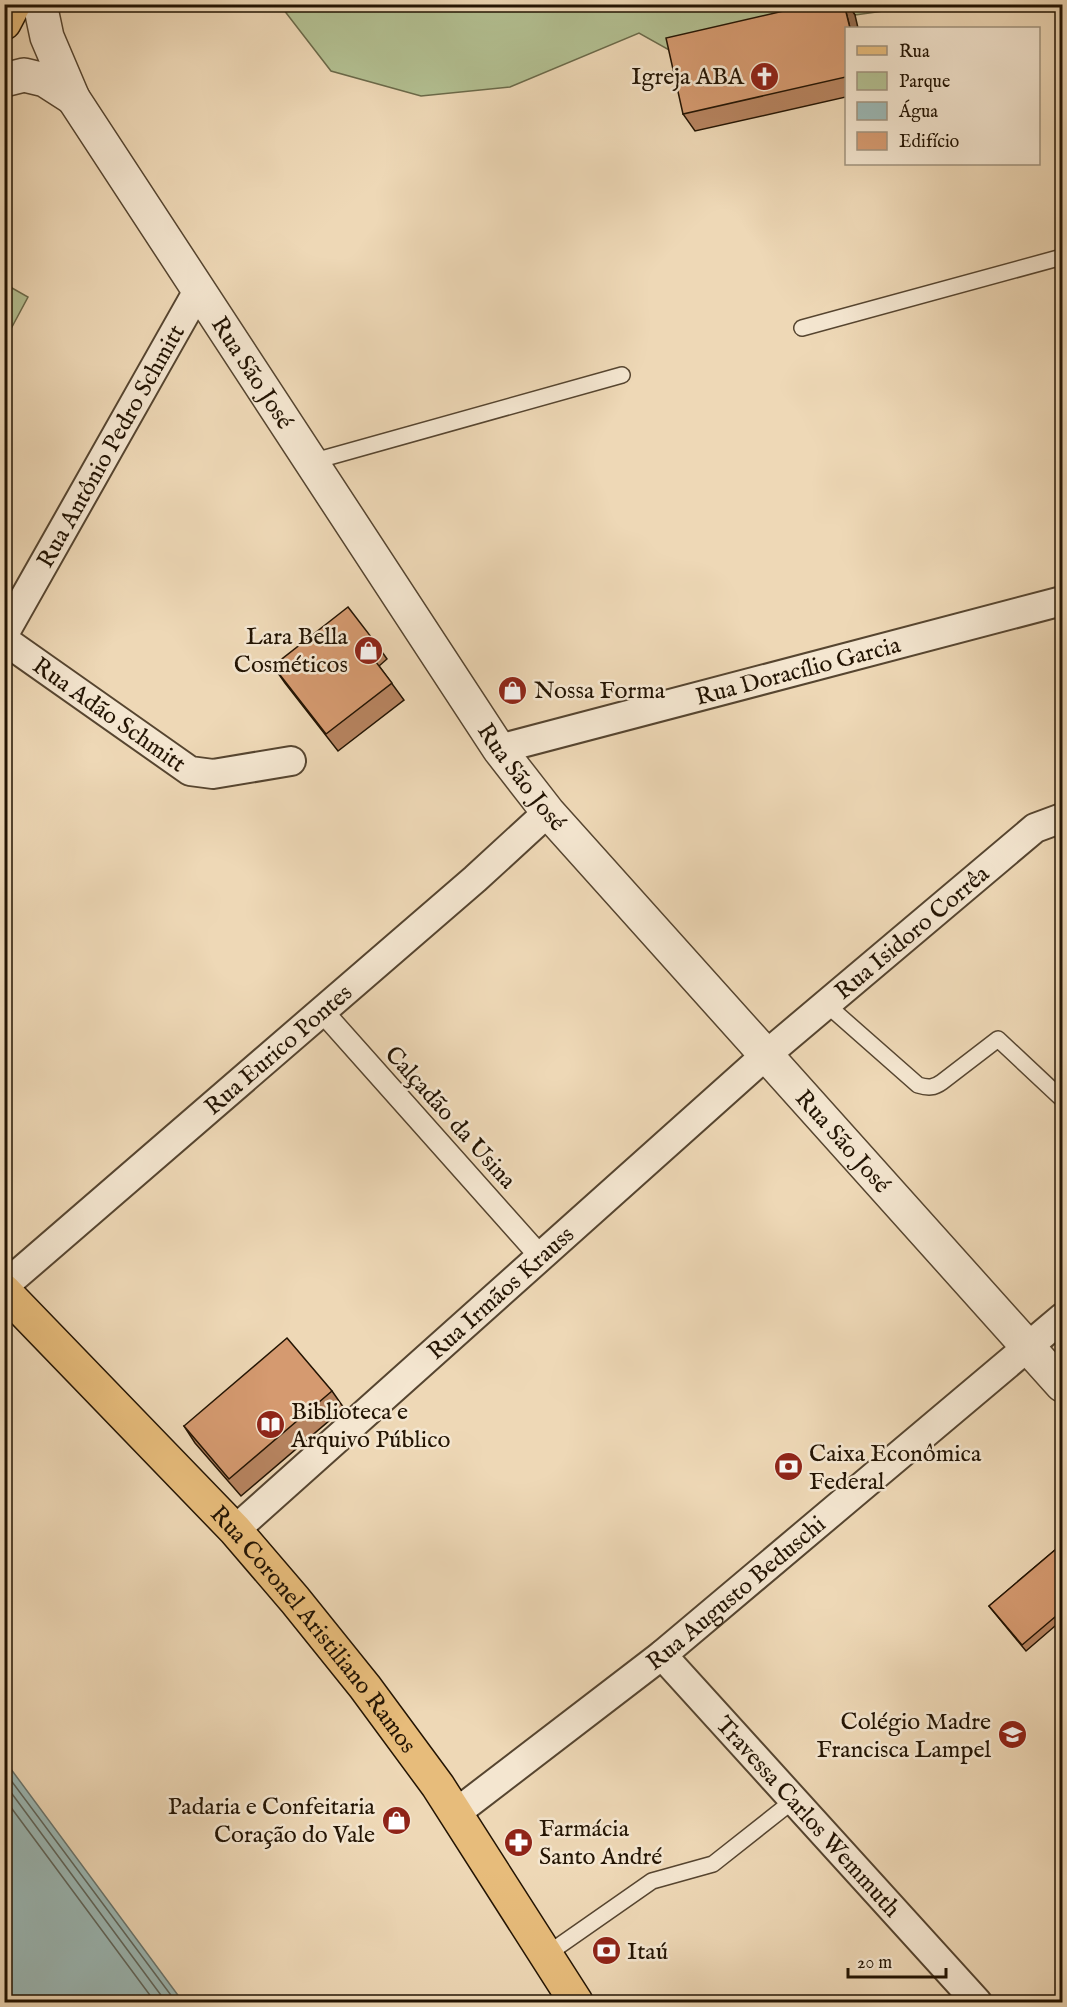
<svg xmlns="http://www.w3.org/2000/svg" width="1067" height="2007" font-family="'IM FELL English',serif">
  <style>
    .green { fill: #b3c092; stroke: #6b6a4a; stroke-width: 1.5 }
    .water { fill: #9bb8b5; stroke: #6b766e; stroke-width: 1.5 }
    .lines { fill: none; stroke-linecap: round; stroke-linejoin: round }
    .shore { stroke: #5f665c; stroke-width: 1.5 }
    .service-casing { stroke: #564530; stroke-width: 18 }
    .pedestrian-casing { stroke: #564530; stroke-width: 24 }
    .minor-casing { stroke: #564530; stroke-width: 32 }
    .tertiary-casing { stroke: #564530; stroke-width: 36 }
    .primary-casing { stroke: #231403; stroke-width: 36 }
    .service { stroke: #f4e6d0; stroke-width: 15 }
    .pedestrian { stroke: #f4e6d0; stroke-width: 21 }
    .minor { stroke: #f4e6d0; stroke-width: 28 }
    .tertiary { stroke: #f4e6d0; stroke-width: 33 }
    .primary { stroke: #e7bc7b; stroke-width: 33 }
    .wall { fill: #b78460; stroke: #231403; stroke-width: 1.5 }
    .shaded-wall { fill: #956c4e; stroke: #231403; stroke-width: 1.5 }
    .building { fill: #d59a70; stroke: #231403; stroke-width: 1.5 }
    .labels { text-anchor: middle; stroke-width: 5; stroke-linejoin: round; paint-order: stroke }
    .poi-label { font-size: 24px; fill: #231403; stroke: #f4e6d0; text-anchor: start }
    .street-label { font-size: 24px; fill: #231403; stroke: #f4e6d0 }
  </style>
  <rect width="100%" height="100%" fill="#eed8b6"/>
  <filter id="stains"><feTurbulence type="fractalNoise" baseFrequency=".00333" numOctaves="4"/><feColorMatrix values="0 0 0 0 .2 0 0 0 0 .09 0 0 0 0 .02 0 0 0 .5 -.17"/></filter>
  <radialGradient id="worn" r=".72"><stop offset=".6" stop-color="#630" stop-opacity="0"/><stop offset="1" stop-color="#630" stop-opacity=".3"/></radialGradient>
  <!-- green -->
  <path class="green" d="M280 5H926L855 15 678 55 639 33 510 87 421 96 331 71Z
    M5 284 28 297 5 340Z"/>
  <!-- water -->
  <path class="water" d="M4 1761H5L183 2002H5Z"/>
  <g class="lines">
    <!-- shore -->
    <path class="shore" d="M4 1771 176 2002
      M4 1783 166 2002
      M4 1798 155 2002"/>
    <defs>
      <path id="service" d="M802 328 1062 257
        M311 462 622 375
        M826 1004 918 1085C928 1088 934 1088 942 1082L998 1039 1062 1099
        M546 1955 652 1881 713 1864 794 1800"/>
      <path id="pedestrian" d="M322 1011 541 1257"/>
      <g id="minor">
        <path id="s1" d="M4 634 199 289"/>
        <path id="s2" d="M4 640 190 771 213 774 291 761"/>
        <path id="s3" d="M499 749 1062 601"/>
        <path id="s4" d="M4 1286 475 879 548 812"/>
        <path id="s5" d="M235 1530 766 1055 1035 828 1062 818"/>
        <path id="s6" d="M662 1655 977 2002"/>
        <path id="s7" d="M456 1813 662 1655 1062 1318"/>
      </g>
      <g id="tertiary">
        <path id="s8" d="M40 4 47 37 73 98 499 749 548 812 1062 1385"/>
        <path d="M4 80 24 75 45 80 73 98"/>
      </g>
      <g id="primary">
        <path d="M4 23 14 4"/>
        <path id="s9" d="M4 1291 235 1530 295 1600 365 1687 438 1786 576 2002"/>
      </g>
    </defs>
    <!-- service casing -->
    <use href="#service" class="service-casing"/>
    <!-- pedestrian casing -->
    <use href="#pedestrian" class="pedestrian-casing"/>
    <!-- minor casing -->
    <use href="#minor" class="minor-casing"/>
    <!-- tertiary casing -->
    <use href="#tertiary" class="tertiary-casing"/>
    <!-- primary casing -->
    <use href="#primary" class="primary-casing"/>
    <!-- service -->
    <use href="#service" class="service"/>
    <!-- pedestrian -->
    <use href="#pedestrian" class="pedestrian"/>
    <!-- minor -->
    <use href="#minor" class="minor"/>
    <!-- tertiary -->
    <use href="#tertiary" class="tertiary"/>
    <!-- primary -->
    <use href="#primary" class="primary"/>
  </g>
  <!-- wall -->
  <path class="wall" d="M814 4H848L855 15 846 28V97L695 131 683 114Z
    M375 642 387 659 379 666 404 700 338 751 285 683 273 666Z
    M332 1391 344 1408 241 1496 195 1443 184 1426Z
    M1062 1544V1620L1026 1651 989 1606Z"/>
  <!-- shaded-wall -->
  <path class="shaded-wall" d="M844 4H848L855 15 858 28H850Z"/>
  <!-- building -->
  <path class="building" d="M814 4H844L850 28H846V77L683 114 666 38Z
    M348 607 375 642 366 649 392 683 326 734 273 666Z
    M287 1338 332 1391 229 1479 184 1426Z
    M1062 1544V1611L1022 1645 989 1606Z"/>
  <!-- icons -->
  <defs>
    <symbol id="church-disc" viewBox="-11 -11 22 22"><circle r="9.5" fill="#8f2418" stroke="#f4e6d0"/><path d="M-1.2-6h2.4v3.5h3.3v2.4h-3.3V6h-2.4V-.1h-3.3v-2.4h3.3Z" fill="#fff"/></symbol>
    <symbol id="shop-disc" viewBox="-11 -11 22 22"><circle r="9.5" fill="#8f2418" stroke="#f4e6d0"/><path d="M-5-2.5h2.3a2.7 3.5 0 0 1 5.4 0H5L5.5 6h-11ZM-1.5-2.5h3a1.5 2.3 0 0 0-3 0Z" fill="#fff"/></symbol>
    <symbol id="library-disc" viewBox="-11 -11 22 22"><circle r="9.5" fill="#8f2418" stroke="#f4e6d0"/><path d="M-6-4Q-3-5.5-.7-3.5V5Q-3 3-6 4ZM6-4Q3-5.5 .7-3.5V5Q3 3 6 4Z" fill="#fff"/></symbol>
    <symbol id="bank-disc" viewBox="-11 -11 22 22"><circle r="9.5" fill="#8f2418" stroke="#f4e6d0"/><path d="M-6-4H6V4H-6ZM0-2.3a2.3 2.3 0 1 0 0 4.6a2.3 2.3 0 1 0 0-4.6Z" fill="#fff"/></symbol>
    <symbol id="school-disc" viewBox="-11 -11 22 22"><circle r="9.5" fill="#8f2418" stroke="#f4e6d0"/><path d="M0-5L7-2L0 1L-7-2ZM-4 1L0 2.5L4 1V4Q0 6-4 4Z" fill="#fff"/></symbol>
    <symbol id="pharmacy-disc" viewBox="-11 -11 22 22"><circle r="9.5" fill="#8f2418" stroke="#f4e6d0"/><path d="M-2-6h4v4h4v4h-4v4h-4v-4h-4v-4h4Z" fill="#fff"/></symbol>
  </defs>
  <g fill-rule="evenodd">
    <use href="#church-disc" x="748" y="60" width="33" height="33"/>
    <use href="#shop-disc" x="352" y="634" width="33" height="33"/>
    <use href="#shop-disc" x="496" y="674" width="33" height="33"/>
    <use href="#library-disc" x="254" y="1408" width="33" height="33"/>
    <use href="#bank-disc" x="772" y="1450" width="33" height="33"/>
    <use href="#school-disc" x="996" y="1718" width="33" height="33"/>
    <use href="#shop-disc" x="380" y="1804" width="33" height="33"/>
    <use href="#pharmacy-disc" x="502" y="1826" width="33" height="33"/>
    <use href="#bank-disc" x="590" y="1934" width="33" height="33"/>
  </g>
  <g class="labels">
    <!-- poi labels -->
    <g class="poi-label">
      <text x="744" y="84" text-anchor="end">Igreja ABA</text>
      <text x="348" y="644" text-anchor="end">Lara Bella<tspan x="348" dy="28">Cosméticos</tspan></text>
      <text x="534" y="698">Nossa Forma</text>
      <text x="291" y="1419">Biblioteca e<tspan x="291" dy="28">Arquivo Público</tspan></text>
      <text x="809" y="1461">Caixa Econômica<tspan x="809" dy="28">Federal</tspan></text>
      <text x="991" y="1729" text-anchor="end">Colégio Madre<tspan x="991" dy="28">Francisca Lampel</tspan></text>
      <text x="375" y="1814" text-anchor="end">Padaria e Confeitaria<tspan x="375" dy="28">Coração do Vale</tspan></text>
      <text x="539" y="1836">Farmácia<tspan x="539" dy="28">Santo André</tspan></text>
      <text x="627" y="1959">Itaú</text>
    </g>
    <!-- street labels -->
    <g class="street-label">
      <text dy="8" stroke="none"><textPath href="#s8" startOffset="428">Rua São José</textPath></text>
      <text dy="8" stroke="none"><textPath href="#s1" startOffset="216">Rua Antônio Pedro Schmitt</textPath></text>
      <text dy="8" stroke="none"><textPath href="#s3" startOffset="309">Rua Doracílio Garcia</textPath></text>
      <text dy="8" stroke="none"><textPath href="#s2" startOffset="129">Rua Adão Schmitt</textPath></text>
      <text dy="8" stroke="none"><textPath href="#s8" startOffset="914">Rua São José</textPath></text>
      <text dy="8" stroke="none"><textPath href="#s5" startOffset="903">Rua Isidoro Corrêa</textPath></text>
      <text dy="8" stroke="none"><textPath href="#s4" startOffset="362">Rua Eurico Pontes</textPath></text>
      <text transform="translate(451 1117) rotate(48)" y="8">Calçadão da Usina</text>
      <text dy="8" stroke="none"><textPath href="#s8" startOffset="1400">Rua São José</textPath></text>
      <text dy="8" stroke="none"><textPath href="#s5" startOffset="356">Rua Irmãos Krauss</textPath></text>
      <text dy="8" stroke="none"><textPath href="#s7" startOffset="356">Rua Augusto Beduschi</textPath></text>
      <text dy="8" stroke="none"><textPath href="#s9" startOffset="459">Rua Coronel Aristiliano Ramos</textPath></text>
      <text dy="8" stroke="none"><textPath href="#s6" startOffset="218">Travessa Carlos Wemmuth</textPath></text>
    </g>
  </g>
  <!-- margin -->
  <rect width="1067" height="2007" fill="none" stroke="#eed8b6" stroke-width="24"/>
  <rect x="6" y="6" width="1055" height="1995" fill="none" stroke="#231403" stroke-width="3"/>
  <rect x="12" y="12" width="1043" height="1983" fill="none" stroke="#231403" stroke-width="1.5"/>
  <!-- legend -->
  <rect x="845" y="27" width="195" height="138" fill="#f4e6d0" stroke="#a0927e" stroke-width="1.5"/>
  <rect x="857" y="46" width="30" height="9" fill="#e7bc7b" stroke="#a0927e" stroke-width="1.5"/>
  <text x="899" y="57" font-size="18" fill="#231403">Rua</text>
  <rect x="857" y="72" width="30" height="18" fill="#b3c092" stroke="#a0927e" stroke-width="1.5"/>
  <text x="899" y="87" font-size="18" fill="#231403">Parque</text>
  <rect x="857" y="102" width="30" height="18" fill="#9bb8b5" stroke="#a0927e" stroke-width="1.5"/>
  <text x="899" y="117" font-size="18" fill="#231403">Água</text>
  <rect x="857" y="132" width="30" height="18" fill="#d59a70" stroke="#a0927e" stroke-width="1.5"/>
  <text x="899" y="147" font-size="18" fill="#231403">Edifício</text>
  <!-- scale -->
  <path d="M848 1968v9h98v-9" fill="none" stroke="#231403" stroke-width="3"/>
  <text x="857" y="1968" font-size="18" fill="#231403" stroke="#f4e6d0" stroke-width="4.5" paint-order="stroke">20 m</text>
  <rect width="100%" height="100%" filter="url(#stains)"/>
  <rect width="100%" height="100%" fill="url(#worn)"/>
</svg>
